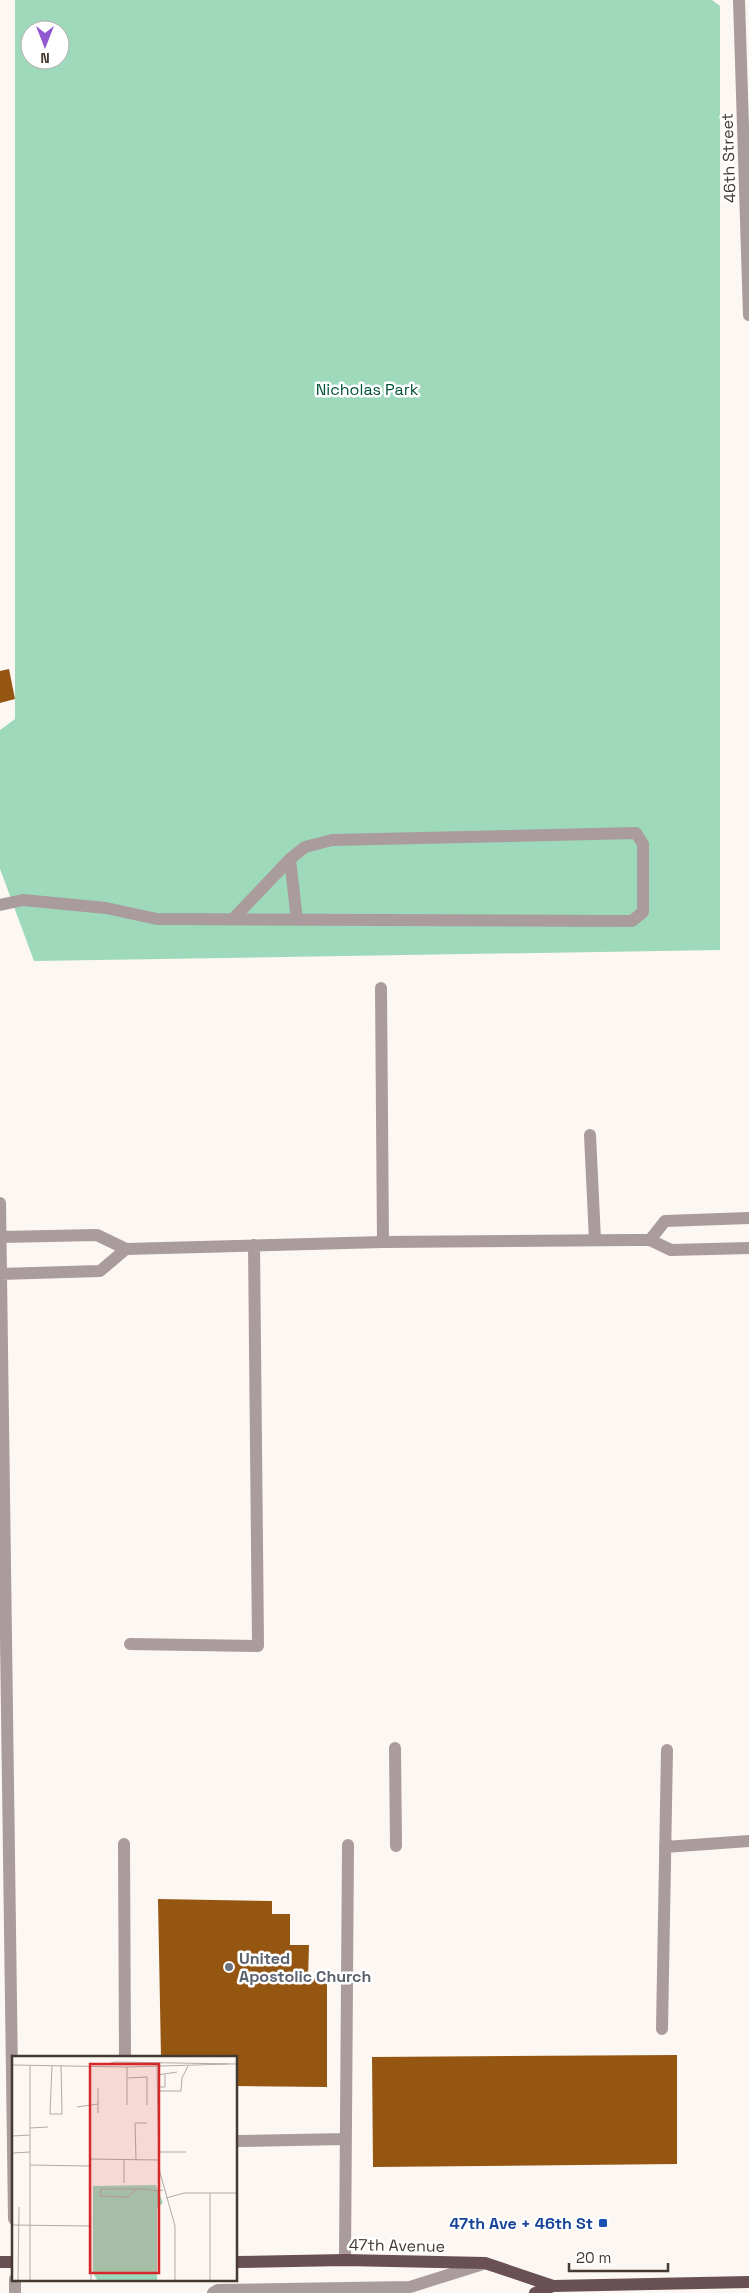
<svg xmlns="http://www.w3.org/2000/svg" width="749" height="2293" font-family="'Space Grotesk',sans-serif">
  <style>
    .green { fill: #9ed9bb; fill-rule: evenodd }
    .building { fill: #945611 }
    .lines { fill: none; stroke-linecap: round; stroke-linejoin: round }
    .minor { stroke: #aa9b9d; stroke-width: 12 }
    .major { stroke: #695054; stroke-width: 12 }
    .worship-dot { fill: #6b7280; stroke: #fff; stroke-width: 2 }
    .transit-dot { fill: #1a4fb4; stroke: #fff; stroke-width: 2 }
    .labels { text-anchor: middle; stroke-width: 5; stroke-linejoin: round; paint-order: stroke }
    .street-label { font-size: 16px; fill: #443a32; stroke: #fff }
    .park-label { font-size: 16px; fill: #005236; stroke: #fff }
    .worship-label { font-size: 16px; font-weight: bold; fill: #5b616d; stroke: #fff; text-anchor: start }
    .transit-label { font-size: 16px; font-weight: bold; fill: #164399; stroke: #fff; text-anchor: end }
    .inset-road { fill: none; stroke: #b2aba5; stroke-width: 1 }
    .view { fill: #d62828; fill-opacity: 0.15; stroke: #d62828; stroke-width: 2.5 }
    .inset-edge { fill: none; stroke: #443a32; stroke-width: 2.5 }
  </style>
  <rect width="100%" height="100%" fill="#fcf7f2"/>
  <!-- green -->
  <path class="green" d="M15 0H712L720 6V950L34 961 0 869V730L15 719ZM30 30H60V60H30Z"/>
  <!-- building -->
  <path class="building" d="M9 669 15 699 0 703V671Z
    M158 1899 272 1901V1914H290V1945H309L308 1978 327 1979V2087L236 2086V2057H161Z
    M677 2055V2164L373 2167 372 2057Z"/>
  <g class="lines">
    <!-- minor -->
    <path class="minor" d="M739 0 749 315
      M290 859 297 920
      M0 905 23 900 106 908 157 919 632 921 643 912V844L636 833 332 840 305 847 290 859 234 918
      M381 988 383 1242
      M590 1135 595 1240
      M0 1203 14 2219
      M1 1237 97 1235 126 1249 383 1242 632 1240H650L671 1250 749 1248
      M650 1240 665 1221 749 1218
      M0 1274 100 1271 126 1249
      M130 1644 258 1646 254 1245
      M395 1748 396 1846
      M124 1844 125 2057
      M665 1847 749 1841
      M662 2029 667 1750
      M236 2141 346 2139
      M345 2260 348 1845
      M15 2279V2293
      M213 2293 218 2290 410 2287 483 2264"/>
    <!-- major -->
    <path class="major" d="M0 2262H14
      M236 2262 345 2260 485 2263 553 2286 749 2282
      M535 2293 553 2286"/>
  </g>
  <!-- markers -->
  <circle class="worship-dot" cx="229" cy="1967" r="5"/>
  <rect class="transit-dot" x="598" y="2218" width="10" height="10" rx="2.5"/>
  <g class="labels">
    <!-- street labels -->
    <g class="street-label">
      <text transform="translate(728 158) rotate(-92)" y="6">46th Street</text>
      <text transform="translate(397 2245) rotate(1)" y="6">47th Avenue</text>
    </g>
    <!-- park labels -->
    <g class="park-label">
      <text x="367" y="395">Nicholas Park</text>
    </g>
    <!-- worship labels -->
    <g class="worship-label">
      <text x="239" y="1964">United<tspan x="239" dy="18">Apostolic Church</tspan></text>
    </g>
    <!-- transit labels -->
    <g class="transit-label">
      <text x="593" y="2229">47th Ave + 46th St</text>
    </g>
  </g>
  <!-- overview -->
  <g transform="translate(12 2056)">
    <rect width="225" height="225" fill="#fcf7f2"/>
    <path d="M144 129 151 147 145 152V225H86L81 217V130Z" fill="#9ed9bb"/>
    <path class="inset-road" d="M96 8 103 6 225 8M0 9 115 11 217 8M78 9 79 225M145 9 147 113 163 170V225M18 10V225M40 10 38 58H50L49 9M146 19 165 16M115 22 135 21V49M146 31H153V19M146 35H169L170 22 176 10M115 49V11M65 51 86 48M86 57V32M18 72 36 71M0 80 18 79M147 96H174M0 97 18 96M77 103 147 104M112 104V127M124 104 123 67H135M18 109 77 110M125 133 116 141 88 140 89 133H132L145 135 151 134M154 142 172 137H225M0 169 78 170M6 225 7 151M198 225V137"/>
    <path class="view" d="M78 8H147V217H78Z"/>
    <rect width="225" height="225" class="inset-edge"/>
  </g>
  <!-- north arrow -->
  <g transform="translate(45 45) rotate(180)"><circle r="24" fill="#ffffff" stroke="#b4b0ad"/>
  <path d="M0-4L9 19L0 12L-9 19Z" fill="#9059d1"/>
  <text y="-8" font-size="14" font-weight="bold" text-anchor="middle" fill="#443a32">N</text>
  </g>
  <!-- scale -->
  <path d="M569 2263v8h99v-8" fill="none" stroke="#443a32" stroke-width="2.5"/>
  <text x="576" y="2263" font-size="15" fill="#443a32" stroke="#ffffff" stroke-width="4" paint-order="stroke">20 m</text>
</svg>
